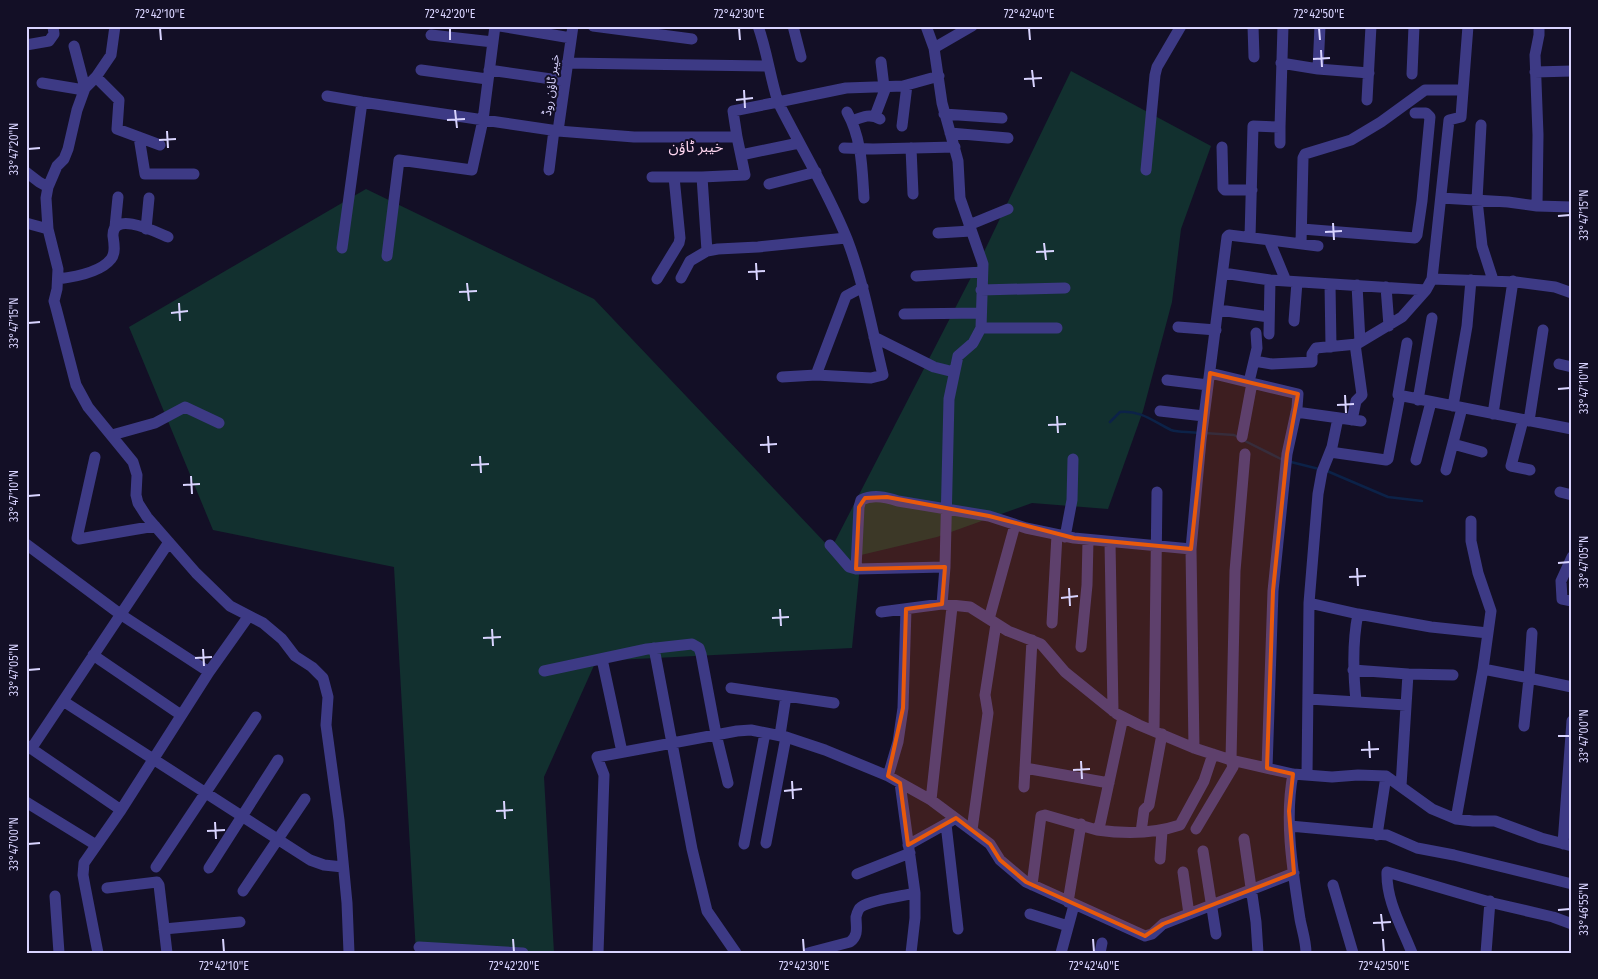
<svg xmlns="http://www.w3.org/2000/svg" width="1598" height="979" font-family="'Fira Sans Condensed','Noto Sans Arabic',sans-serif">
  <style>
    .green { fill: #12302f }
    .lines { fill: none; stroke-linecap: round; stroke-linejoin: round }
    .stream { stroke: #0c2248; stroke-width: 2.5 }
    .minor { stroke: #3d3a85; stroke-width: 11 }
    .marked { fill: #e8590c; fill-opacity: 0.2; stroke: #e8590c; stroke-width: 4; stroke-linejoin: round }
    .ticks { fill: none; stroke: #d9d4ff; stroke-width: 2 }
    .labels { text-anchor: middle; stroke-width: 4; stroke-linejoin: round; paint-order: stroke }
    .street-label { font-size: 12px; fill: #d9d4ff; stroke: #130f26 }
    .quarter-label { font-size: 15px; fill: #ffd6f0; stroke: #130f26 }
    .neatline { fill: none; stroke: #d9d4ff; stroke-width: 2 }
    .ticks-label { font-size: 12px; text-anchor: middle; fill: #d9d4ff }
  </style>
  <rect width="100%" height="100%" fill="#130f26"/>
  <!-- green -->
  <path class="green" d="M1071 71 1211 146 1181 229 1172 302 1143 411 1108 509 1032 503 937 537 861 555 852 648 596 661 544 777 554 953H416L394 567 213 530 129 327 366 189 594 299 831 549 981 258Z"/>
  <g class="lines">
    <!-- stream -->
    <path class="stream" d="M1110 422 1120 412C1141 410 1154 422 1171 430 1179 433 1191 431 1199 433
      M1204 433 1234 435 1238 437
      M1243 440 1283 460
      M1291 462 1319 469
      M1327 471 1388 497 1422 501"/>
    <!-- minor -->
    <path class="minor" d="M115 26 111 55 96 77 85 88 77 110 68 149 64 159 57 166 48 187 46 198 48 229 58 269 57 289 54 301 56 308 76 385 88 407 133 462 137 475 136 495 138 503 147 517 196 573 230 606 263 623 282 639 295 656 312 667 323 678 328 697 326 725 339 820 347 903 349 953
      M500 26 571 38
      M573 26 558 131 634 137H737L733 111 778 102C770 77 767 51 758 26
      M593 26 692 39
      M793 26 801 57
      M926 26 934 48 942 103 958 161 960 198 983 264 981 328 973 343 958 356 949 399 945 567 942 604
      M1253 26 1254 57
      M431 35 493 42
      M26 45 49 41 54 34 53 26
      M74 46 85 88
      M934 48 972 26
      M881 62 884 87
      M567 63 768 66
      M1281 63 1318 69 1369 73
      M1318 69 1320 26
      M421 70 487 79
      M489 70 565 81
      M1535 72 1572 71
      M1412 74 1414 26
      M96 77 119 100 117 129 160 145
      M42 83 84 90
      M327 96 362 102 558 131
      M1367 100 1371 26
      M847 112C862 139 862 168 864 198
      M944 114 1002 118
      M875 116 886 87
      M852 121C862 117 870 113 880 119
      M1481 125 1477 200 1482 246 1493 280
      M902 126 907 85
      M1280 127V143
      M950 133 1008 138
      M139 137 145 174H194
      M1222 147 1223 188 1225 190H1252
      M844 148 873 149 955 147
      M911 148 913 194
      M741 155 799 143
      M549 170 554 130
      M1146 170 1155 75 1157 67 1181 26
      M26 172 39 182 48 187
      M652 177H702L745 175 737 137
      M702 177 707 251
      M769 184 816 172
      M1441 198 1508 202 1537 206 1572 207
      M1537 206 1538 135 1535 55 1539 35V26
      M26 223 48 229
      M969 225 1008 209
      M115 227 118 197
      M146 229 149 198
      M1302 229 1415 238 1417 235 1422 201 1430 117 1426 113H1415
      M938 233 971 231
      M1250 237 1253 126 1280 127 1283 26
      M1269 240 1286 281
      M1301 244 1303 158 1305 154 1351 140 1381 122 1425 90H1463
      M342 248 362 102
      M387 256 399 160 472 170 483 120 495 26
      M1223 273 1270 280 1426 290 1432 279 1449 120 1461 117 1468 26
      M916 276 982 272
      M681 278 690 261 707 251 718 249 758 247 846 238
      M58 279C74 277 101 272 111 259 116 253 114 243 113 236 112 210 156 232 168 237
      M657 279 679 243 680 238 674 177
      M1432 279 1516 282 1555 287 1572 293
      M1330 284 1331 347
      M1357 285 1360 342
      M1386 287 1389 326
      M981 290 1065 288
      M1219 310 1269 317
      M904 314 981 313
      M1294 321 1297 282
      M1178 327 1216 330
      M981 328H1057
      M1269 334 1270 280
      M874 337 934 367 954 372
      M1407 343 1398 395 1572 429
      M1254 361 1272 364 1312 362V354L1316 348 1357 344 1402 317 1426 290
      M1559 364 1572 367
      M1210 373 1298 394 1297 408 1287 454 1273 591 1267 768
      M816 375 846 296 863 287
      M782 377 816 375 871 378 883 375C872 330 864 283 847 239 828 191 801 148 778 102L846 88 903 86 939 76
      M1167 380 1208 385
      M1249 382 1257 348 1256 333
      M1418 400 1432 318
      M1453 406 1467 326 1471 280
      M1160 411 1204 416
      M1296 412 1361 421
      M1493 414 1513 281
      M1338 418 1332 447 1322 472 1318 494 1309 603 1358 614
      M1352 420 1356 401 1362 395 1355 344
      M1523 420 1511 466 1530 470
      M1529 421 1543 330
      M112 435 155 423 185 407 219 423
      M1242 437 1252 383
      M1453 444 1482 452
      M1330 452 1386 460 1388 459 1400 396
      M95 457 77 538 79 539 155 526
      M1416 460 1431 402
      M1446 470 1462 408
      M1560 492 1572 495
      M1471 521V541L1478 573 1491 611 1483 669 1529 678 1524 726
      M1065 537 1072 500 1073 459
      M1110 542 1113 711
      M26 544 120 614 209 672
      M830 545 849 567 856 569 945 567
      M1572 557 1561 581 1562 599 1572 601
      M856 569 859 507 861 500C873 494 886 497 898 501L989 516 1026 528 1074 538 1191 549
      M881 612 942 604 970 607 1008 631 1041 644 1065 672 1117 714 1139 725 1194 748 1231 760 1293 774 1332 777 1358 775 1386 776 1432 809 1456 819 1473 821H1495L1541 838 1572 846
      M989 619 1015 525
      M1052 623 1057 535
      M1532 633 1529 678 1572 687
      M1081 647 1087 585 1088 540
      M654 648 692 849 707 911 736 953
      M93 655 181 715
      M602 659 622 752
      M1353 670 1408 674
      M544 671 647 649 692 644 699 648 701 654 716 734 728 783
      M731 688 834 703
      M1309 699 1406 705
      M63 701 310 860 324 865 343 867
      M1356 701C1353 671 1352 643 1358 614L1431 627 1488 633
      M1154 731 1157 492
      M780 735 786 696
      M26 745 121 810
      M1194 748 1191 549 1201 440 1227 237 1229 235 1318 246
      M31 749 169 542
      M1025 768 1109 783
      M1293 774C1284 821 1293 872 1300 919 1302 930 1306 941 1306 953
      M1307 775 1309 603
      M888 776 898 742 903 708 906 609
      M900 783 915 893V918L911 953
      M1401 786 1408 674 1453 675
      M1024 787 1032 640
      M931 800 952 607
      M26 802 96 845
      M1456 819 1483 669
      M946 824 958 929
      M1290 826 1387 835 1417 848 1454 855 1572 884
      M1196 829 1233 767 1231 760 1235 571 1245 454
      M972 830 988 713 985 695 996 624
      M1097 830C1125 834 1153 834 1180 825L1204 781 1213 754
      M1141 832 1144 810 1149 805 1162 734
      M1377 835 1386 776
      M1244 839 1256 922 1258 953
      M766 843 786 737
      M744 844 765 733
      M1563 844 1572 721
      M908 845 951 821
      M1203 851 1216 934
      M1160 859 1162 831
      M156 867 256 717
      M209 868 278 760
      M1183 872 1189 914
      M857 874 910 853
      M1032 885 1041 816 1045 815 1097 830 1100 824 1123 717
      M1333 885 1353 953
      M107 888 157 882 159 885 167 953
      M243 891 305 799
      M55 896 59 953
      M1068 902 1081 824
      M1030 914 1068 926
      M164 929 240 922
      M419 947 523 953
      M98 953 85 886 83 875 84 863 121 810 209 672 248 617
      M598 953 604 775 597 757 737 731 751 730 786 737 825 750 888 776 931 800 990 844 1000 860 1026 882 1145 936 1152 934 1163 924 1294 873
      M808 953 850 942C859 935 856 927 856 917 857 913 858 909 861 907 870 900 903 896 915 893
      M1061 953 1074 905
      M1100 953 1102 943
      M1412 953C1402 927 1386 901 1387 872L1493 903 1553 917 1572 924
      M1486 953 1490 901"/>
  </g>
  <!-- marked area -->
  <path class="marked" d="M1210 373 1298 394 1287 454 1273 591 1267 768 1293 774 1289 811 1294 873 1163 924 1145 936 1026 882 1000 860 990 844 956 818 908 845 900 783 888 776 903 708 906 609 942 604 945 567 856 569 859 507 865 498 887 497 989 516 1074 538 1191 549Z"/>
  <!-- ticks -->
  <path class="ticks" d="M160 28 161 40M450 28V40M739 28 740 40M1029 28 1030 40M1319 28 1320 40M1321 50 1322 67M1313 59 1330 58M1032 70 1034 87M1024 79 1042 78M744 90 745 108M736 100 753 98M455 110 457 128M447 120 465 119M167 131 168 148M159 140 176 139M28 149 40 148M1558 216 1570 215M1333 223 1334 240M1325 232 1342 231M1044 243 1046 260M1036 252 1054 251M756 263 757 280M748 272 765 271M467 283 469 301M459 292 477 291M179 303 180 321M171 313 188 311M28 323 40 322M1558 389 1570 388M1345 395 1346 413M1337 405 1354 404M1057 416 1058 433M1048 425 1066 424M768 436 769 453M760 445 777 444M480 456 481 473M471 465 489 464M191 476 192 494M183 485 200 484M28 496 40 495M1558 563 1570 562M1357 568 1358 586M1349 577 1366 576M1069 588 1070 606M1061 598 1078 596M780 609 781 626M772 618 789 617M492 629 493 646M483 638 501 637M203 649 204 666M195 658 212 657M28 670 40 669M1558 736H1570M1369 741 1370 758M1361 750 1379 749M1081 761 1082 779M1073 770 1090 769M792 781 793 799M784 791 802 789M504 801 505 819M496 811 513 810M215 822 216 839M207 831 225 830M28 844 40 843M1558 910 1570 909M1381 914 1383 931M1373 923 1391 922M223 939 224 952M513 939 514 952M803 939 804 952M1093 939 1094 952M1383 939 1384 952"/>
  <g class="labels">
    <!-- street labels -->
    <g class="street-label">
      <text transform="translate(551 85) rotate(-82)" y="4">خیبر ٹاؤن روڈ</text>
    </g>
    <!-- quarter labels -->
    <g class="quarter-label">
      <text x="696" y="152">خیبر ٹاؤن</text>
    </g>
  </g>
  <!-- border -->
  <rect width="1598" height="979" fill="none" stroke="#130f26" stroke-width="55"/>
  <rect x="28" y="28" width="1542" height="924" class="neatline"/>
  <g class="ticks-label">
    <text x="160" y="18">72°42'10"E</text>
    <text x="450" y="18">72°42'20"E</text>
    <text x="739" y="18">72°42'30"E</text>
    <text x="1029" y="18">72°42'40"E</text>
    <text x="1319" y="18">72°42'50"E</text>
    <text transform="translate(14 149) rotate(-90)" y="4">33°47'20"N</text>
    <text transform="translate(1584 215) rotate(-90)" y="4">33°47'15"N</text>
    <text transform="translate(14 323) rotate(-90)" y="4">33°47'15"N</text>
    <text transform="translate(1584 388) rotate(-90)" y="4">33°47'10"N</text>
    <text transform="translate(14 496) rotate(-90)" y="4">33°47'10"N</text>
    <text transform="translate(1584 562) rotate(-90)" y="4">33°47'05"N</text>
    <text transform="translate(14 670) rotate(-90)" y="4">33°47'05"N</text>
    <text transform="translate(1584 736) rotate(-90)" y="4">33°47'00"N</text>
    <text transform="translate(14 844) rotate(-90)" y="4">33°47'00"N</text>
    <text transform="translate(1584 909) rotate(-90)" y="4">33°46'55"N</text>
    <text x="224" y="970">72°42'10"E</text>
    <text x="514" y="970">72°42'20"E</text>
    <text x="804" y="970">72°42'30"E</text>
    <text x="1094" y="970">72°42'40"E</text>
    <text x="1384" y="970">72°42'50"E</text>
  </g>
</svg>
